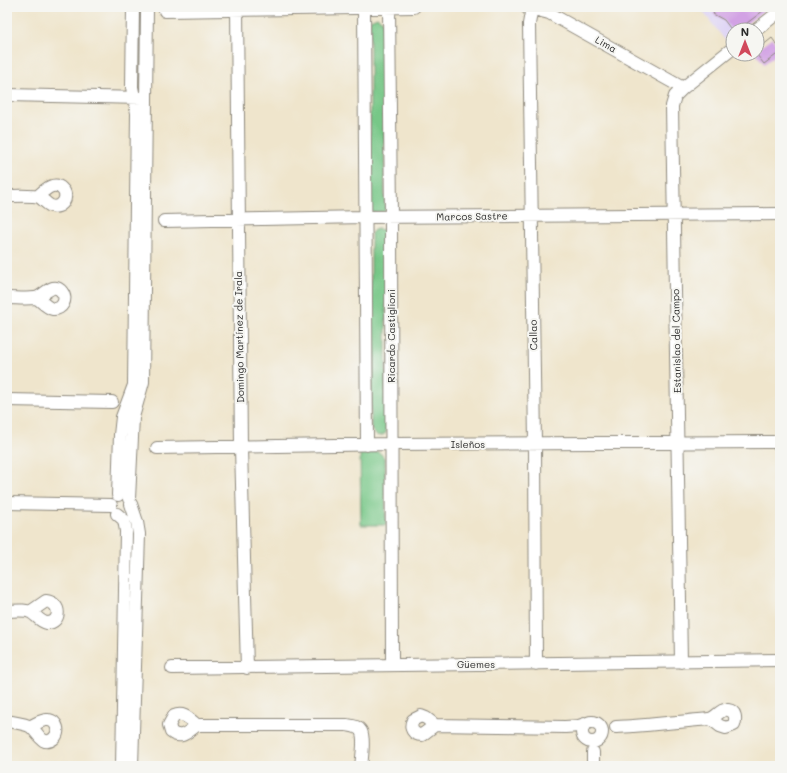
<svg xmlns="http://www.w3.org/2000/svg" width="787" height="773" font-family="Mali,sans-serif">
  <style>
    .built { fill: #dfd5f5 }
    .green { fill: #77c787; stroke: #517959 }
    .building { fill: #d2a2e4 }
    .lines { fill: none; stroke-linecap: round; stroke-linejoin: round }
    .minor-casing { stroke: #8d887c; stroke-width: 14 }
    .minor { stroke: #fff; stroke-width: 12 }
    .labels { text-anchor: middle; stroke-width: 4; stroke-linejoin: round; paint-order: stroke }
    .street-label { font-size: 10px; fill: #2b2b2b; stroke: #f6f6f2 }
  </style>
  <rect width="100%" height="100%" fill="#f6f6f2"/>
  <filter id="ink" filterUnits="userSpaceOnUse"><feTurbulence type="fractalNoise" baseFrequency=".025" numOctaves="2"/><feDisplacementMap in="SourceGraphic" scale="8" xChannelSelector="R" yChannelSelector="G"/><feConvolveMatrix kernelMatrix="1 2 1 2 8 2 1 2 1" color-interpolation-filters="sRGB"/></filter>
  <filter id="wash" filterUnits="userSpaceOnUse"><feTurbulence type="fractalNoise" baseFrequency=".012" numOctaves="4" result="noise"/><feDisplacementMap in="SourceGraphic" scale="16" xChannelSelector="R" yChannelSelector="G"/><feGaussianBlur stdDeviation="0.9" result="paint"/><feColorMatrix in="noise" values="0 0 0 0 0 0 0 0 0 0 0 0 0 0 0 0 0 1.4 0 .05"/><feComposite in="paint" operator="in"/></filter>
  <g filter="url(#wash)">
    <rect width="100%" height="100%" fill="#efe5cc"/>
    <!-- built -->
    <path class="built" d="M706 7H769L738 30H733V34L725 40 700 8Z"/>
    <!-- green -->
    <path class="green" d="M377 17 383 21 385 210 384 212H372L370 209V20Z
      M378 229 383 230 386 233V433C379 438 375 436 371 429V233L374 230Z
      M360 451C371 451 381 449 385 460L386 525H361Z"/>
    <g id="blocks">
      <!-- building -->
      <path class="building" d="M717 7H768L738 30H733V32L724 20 713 14Z
        M772 38 780 49V52L764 64 757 55V50Z"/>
    </g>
  </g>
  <g filter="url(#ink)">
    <use href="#blocks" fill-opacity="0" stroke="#8d887c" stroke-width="1"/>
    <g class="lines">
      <defs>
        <path id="minor" d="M237 7 241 448 247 668
          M364 7 367 445
          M389 7 391 217 392 665
          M526 7 549 13 683 88
          M532 7 529 24 535 443 536 664
          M165 11 414 7
          M756 30 780 11
          M7 95 142 98
          M7 196C13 196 34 195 39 197 43 199 46 204 51 206 62 210 70 196 62 189 54 180 44 191 38 196
          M164 221 365 217 780 214
          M7 298C16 298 26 299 35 298 44 297 53 280 62 292 68 299 62 310 53 309 47 308 42 302 37 298
          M7 400 112 402
          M157 448 392 444 780 442
          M118 495 120 435 122 417 134 385 137 113 132 87 133 7
          M129 499 133 417 143 382 147 7
          M7 503 111 505
          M131 504 137 522 139 534 132 766
          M117 514 124 520 126 531 122 766
          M7 611C14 611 26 609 32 613 37 616 40 622 47 623 61 623 62 603 46 601L30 612
          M681 662 672 106 675 96 683 88 733 48
          M172 668 780 660
          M7 721C13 722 27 724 31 727 38 732 42 747 53 739 61 733 57 720 48 720 42 719 36 724 31 726
          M582 732a10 10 0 1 1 20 0a10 10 0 1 1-20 0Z
          M197 725C189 719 184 712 174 716L169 725 171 732C181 740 188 732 197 725H347C352 726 358 726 361 731 365 738 362 758 361 766
          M435 725 422 735C413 735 409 728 413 720L421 716 426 718 435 725 565 727 579 726 585 724
          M616 727C640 726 664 723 688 721 695 720 702 720 709 719 717 718 720 708 728 710 736 711 736 719 734 725L726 728 720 726 711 719
          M593 752V766"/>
      </defs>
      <!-- minor casing -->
      <use href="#minor" class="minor-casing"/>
      <!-- minor -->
      <use href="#minor" class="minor"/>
    </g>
  </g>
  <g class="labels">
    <!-- street labels -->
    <g class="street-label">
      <text transform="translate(606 44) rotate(29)" y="4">Lima</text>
      <text transform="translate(472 216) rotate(-1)" y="4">Marcos Sastre</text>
      <text transform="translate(533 335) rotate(-91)" y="4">Callao</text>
      <text transform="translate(391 336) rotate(-90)" y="4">Ricardo Castiglioni</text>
      <text transform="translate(239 337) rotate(-91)" y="4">Domingo Martínez de Irala</text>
      <text transform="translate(676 341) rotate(-91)" y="4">Estanislao del Campo</text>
      <text x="468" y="448">Isleños</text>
      <text x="476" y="668">Güemes</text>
    </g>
  </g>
  <!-- margin -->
  <rect width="787" height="773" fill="none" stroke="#f6f6f2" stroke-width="24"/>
  <!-- north arrow -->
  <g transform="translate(745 42)"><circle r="19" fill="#f6f6f2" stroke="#a5a5a2"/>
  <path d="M0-3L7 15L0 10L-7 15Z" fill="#d1495b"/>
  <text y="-6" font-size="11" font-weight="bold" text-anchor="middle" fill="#2b2b2b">N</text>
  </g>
</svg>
